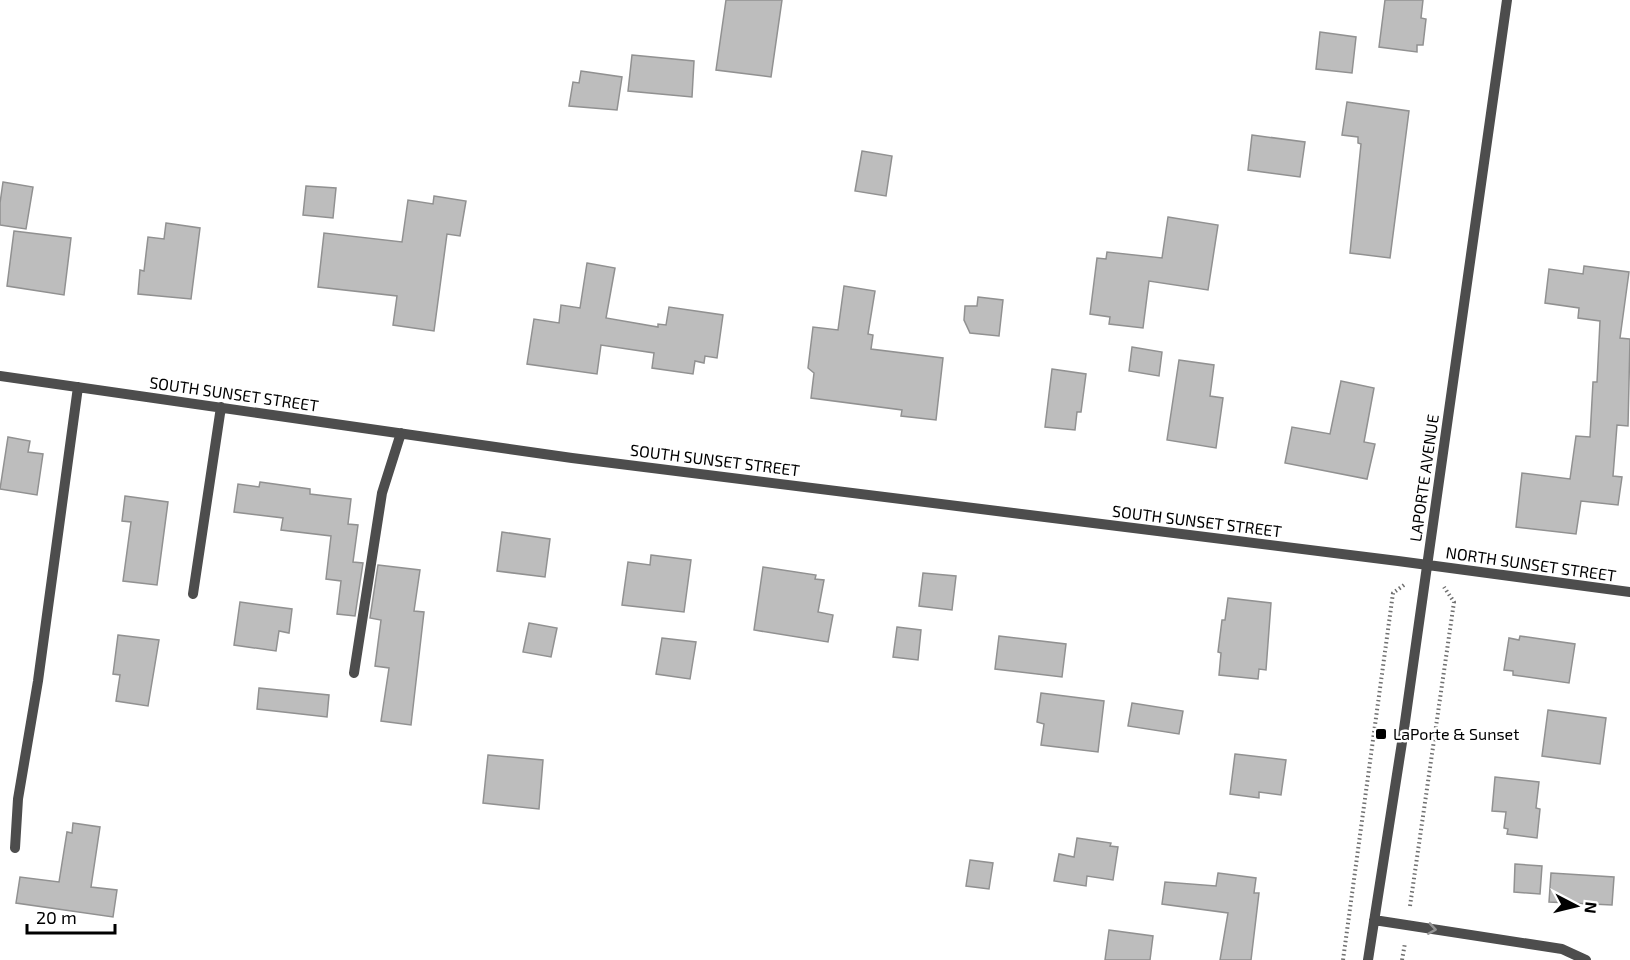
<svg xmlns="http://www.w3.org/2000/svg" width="1630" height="960" font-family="'Exo 2',sans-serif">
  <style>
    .building { fill: #bdbdbd; stroke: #919191; stroke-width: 1.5 }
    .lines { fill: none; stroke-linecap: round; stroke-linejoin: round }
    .path { stroke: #6f6f6f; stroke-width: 4; stroke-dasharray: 1.5 3; stroke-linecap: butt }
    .minor { stroke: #4d4d4d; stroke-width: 10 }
    .oneway { stroke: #949494 }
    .poi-dot { fill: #000; stroke: #fff; stroke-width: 2 }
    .labels { text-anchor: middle; stroke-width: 5; stroke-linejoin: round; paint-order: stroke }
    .street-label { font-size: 16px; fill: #000; stroke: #fff }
    .poi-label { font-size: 16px; fill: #000; stroke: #fff; text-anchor: start }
  </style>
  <rect width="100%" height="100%" fill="#fff"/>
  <!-- building -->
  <path class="building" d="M726 0H782L771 77 716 70Z
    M1385 0H1423L1421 18 1426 19 1423 45H1417V52L1379 47Z
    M1320 32 1356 37 1352 73 1316 69Z
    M632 55 694 61 692 97 628 91Z
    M581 71 622 77 617 110 569 106 573 82 579 83Z
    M1347 102 1409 111 1390 258 1350 253 1361 144 1358 143V137L1342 135Z
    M1252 135 1305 142 1300 177 1248 170Z
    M862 151 892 156 886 196 855 191Z
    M3 182 33 187 26 229 0 225V203Z
    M306 186 336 188 333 218 303 215Z
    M434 196 466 201 460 236 447 234 434 331 393 325 397 296 318 287 324 233 402 242 408 200 433 204Z
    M1168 217 1218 225 1208 290 1149 281 1143 328 1109 324 1110 317 1090 314 1097 258 1106 259 1107 252 1162 258Z
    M166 223 200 228 191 299 138 294 140 270 144 271 148 237 164 239Z
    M14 231 71 238 64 295 7 286Z
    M587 263 615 268 606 318 658 327V324L666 325 669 307 723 315 717 358 705 356 704 363 695 361 693 374 652 368 654 353 601 345 597 374 527 364 534 319 559 323 561 305 580 308Z
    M1584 266 1629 272 1620 338 1630 339 1628 426 1617 425 1613 476 1622 477 1618 505 1581 501 1576 534 1516 527 1522 473 1570 479 1576 436 1590 437 1593 382H1597L1600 321 1578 318 1579 308 1545 303 1549 269 1583 274Z
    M844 286 875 291 868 334 873 335 871 349 943 358 936 420 901 416 902 410 811 398 814 373 808 368 813 327 838 330Z
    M978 297 1003 300 999 336 970 333 964 320 965 306H977Z
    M1132 347 1162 352 1159 376 1129 371Z
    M1179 360 1214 365 1210 396 1223 398 1216 448 1167 440Z
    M1052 369 1086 374 1081 412H1077L1075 430 1045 427Z
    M1341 381 1374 388 1364 442 1375 444 1367 479 1285 463 1292 427 1330 434Z
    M8 437 30 441 28 452 43 454 37 495 0 489Z
    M260 482 310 489V494L351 499 348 524 358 525 353 562 363 563 355 616 337 614 341 581 326 579 331 536 281 530 283 518 234 512 238 484 259 487Z
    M125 496 168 502 157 585 123 581 131 522 122 521Z
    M502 532 550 539 545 577 497 571Z
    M651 555 691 560 684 612 622 605 628 562 650 565Z
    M378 565 420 570 414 611 424 612 411 725 381 721 389 668 375 666 381 620 370 618Z
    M763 567 816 575 815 579 824 580 818 612 833 615 828 642 754 630Z
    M923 573 956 576 952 610 919 606Z
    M1228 598 1271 603 1266 670 1259 669 1258 679 1219 675 1221 653 1218 652 1222 620H1225Z
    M240 602 292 609 289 633 279 631 276 651 234 645Z
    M529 623 557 628 551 657 523 652Z
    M897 627 921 630 918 660 893 657Z
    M118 635 159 640 148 706 116 701 120 675 113 674Z
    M999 636 1066 644 1062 677 995 669Z
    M1520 636 1575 644 1569 683 1513 675V671L1504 670 1509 638 1519 640Z
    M662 638 696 642 690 679 656 674Z
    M259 688 329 695 327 717 257 709Z
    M1041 693 1104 701 1098 752 1041 745 1044 724 1037 722Z
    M1132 703 1183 711 1179 734 1128 726Z
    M1548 710 1606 718 1600 764 1542 756Z
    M1235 754 1286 760 1281 795 1259 792V798L1230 794Z
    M488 755 543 760 539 809 483 803Z
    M1495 777 1539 782 1536 808 1540 809 1537 838 1507 834 1508 829 1504 828 1506 812 1492 811Z
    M73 823 100 827 91 887 117 890 113 917 16 903 20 877 59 882 67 832 72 833Z
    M1077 838 1111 843 1110 846 1118 847 1113 880 1087 876 1086 886 1054 881 1059 854 1074 857Z
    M970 860 993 863 989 889 966 886Z
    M1515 864 1542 866 1540 894 1514 892Z
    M1218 873 1256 878 1254 893H1259L1251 960H1220L1228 913 1162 904 1165 882 1216 886Z
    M1551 873 1614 877 1612 905 1549 902Z
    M1109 930 1153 936 1150 960H1105Z"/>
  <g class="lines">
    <!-- path -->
    <path class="path" d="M1410 906 1454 602 1444 587
      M1343 960 1393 593 1404 585
      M1402 960 1405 943"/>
    <!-- minor -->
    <path class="minor" d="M0 376 572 458 1398 561 1630 592
      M193 594 221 407
      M354 673 382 493 401 433
      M15 848 18 799 38 681 78 387
      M1374 920 1562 949 1586 960
      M1368 960 1403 736 1507 0"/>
  </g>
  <!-- one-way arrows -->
  <defs><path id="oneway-chevron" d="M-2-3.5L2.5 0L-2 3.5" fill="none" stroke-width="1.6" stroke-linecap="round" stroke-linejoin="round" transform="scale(1.5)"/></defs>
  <use class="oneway" href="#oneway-chevron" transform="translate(1432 929) rotate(9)"/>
  <!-- markers -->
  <rect class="poi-dot" x="1375" y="728" width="12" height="12" rx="3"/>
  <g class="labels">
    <!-- street labels -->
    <g class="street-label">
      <text transform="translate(234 394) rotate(8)" y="6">SOUTH SUNSET STREET</text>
      <text transform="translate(715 460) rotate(7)" y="6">SOUTH SUNSET STREET</text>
      <text transform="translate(1424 478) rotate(-82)" y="6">LAPORTE AVENUE</text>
      <text transform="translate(1197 521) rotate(7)" y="6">SOUTH SUNSET STREET</text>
      <text transform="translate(1531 564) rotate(8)" y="6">NORTH SUNSET STREET</text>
    </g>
    <!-- poi labels -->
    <g class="poi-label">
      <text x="1393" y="740">LaPorte &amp; Sunset</text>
    </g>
  </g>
  <!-- north arrow -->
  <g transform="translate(1576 906) rotate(97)" stroke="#ffffff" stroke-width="4.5" paint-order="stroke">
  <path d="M0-4.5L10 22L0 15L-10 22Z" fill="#000000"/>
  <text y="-9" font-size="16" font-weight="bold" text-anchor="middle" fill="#000000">N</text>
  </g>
  <!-- scale -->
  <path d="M27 924v9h88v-9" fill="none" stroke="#000000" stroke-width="3"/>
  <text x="36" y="924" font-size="18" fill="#000000" stroke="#ffffff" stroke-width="4.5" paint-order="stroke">20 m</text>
</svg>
